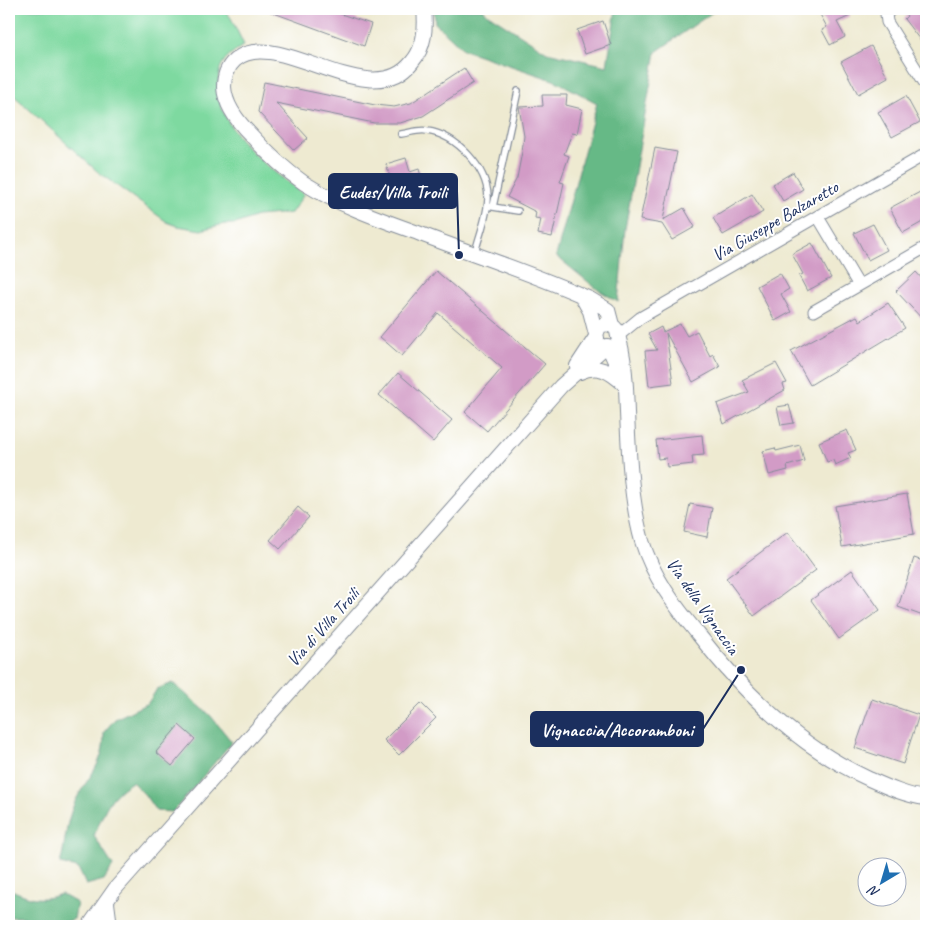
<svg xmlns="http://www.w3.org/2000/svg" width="935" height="935" font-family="Caveat,sans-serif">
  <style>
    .green { fill: #7ed9a0; stroke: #4c847f }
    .forest { fill: #66b986; stroke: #407472 }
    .building { fill: #d29bc6 }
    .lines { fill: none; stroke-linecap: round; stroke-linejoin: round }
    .service-casing { stroke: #848c98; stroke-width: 8 }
    .minor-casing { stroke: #848c98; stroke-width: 13 }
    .tertiary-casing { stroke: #848c98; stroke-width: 16 }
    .service { stroke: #fff; stroke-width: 5.5 }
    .minor { stroke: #fff; stroke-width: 11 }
    .tertiary { stroke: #fff; stroke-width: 14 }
    .labels { text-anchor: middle; stroke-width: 4; stroke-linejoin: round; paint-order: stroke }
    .street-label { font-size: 18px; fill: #1b2f5e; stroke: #fff }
    .leader { fill: none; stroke: #1b2f5e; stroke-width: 2 }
    .callout-dot { fill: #1b2f5e; stroke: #fff; stroke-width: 2 }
    .callout { fill: #1b2f5e; stroke: #1b2f5e; stroke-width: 2 }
    .callout-label { font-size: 19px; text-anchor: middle; font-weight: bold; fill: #fff }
  </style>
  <rect width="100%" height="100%" fill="#fff"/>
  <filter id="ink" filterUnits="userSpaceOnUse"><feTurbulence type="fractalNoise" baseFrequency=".02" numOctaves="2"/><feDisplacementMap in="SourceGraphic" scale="10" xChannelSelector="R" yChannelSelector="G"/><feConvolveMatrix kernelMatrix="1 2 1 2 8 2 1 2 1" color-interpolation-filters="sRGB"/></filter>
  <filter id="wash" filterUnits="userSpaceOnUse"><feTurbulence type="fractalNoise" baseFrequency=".0096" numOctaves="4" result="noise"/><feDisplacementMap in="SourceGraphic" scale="20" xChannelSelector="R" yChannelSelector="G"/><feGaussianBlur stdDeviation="1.12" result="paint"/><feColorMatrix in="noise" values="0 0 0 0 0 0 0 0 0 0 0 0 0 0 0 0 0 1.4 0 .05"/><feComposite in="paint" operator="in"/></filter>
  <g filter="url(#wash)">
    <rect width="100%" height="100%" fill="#eeead1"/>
    <!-- green -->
    <path class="green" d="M16 9H224L231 18 244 45C237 50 227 55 223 63 219 68 219 75 218 81 214 129 270 170 304 194L291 213 257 216 235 224H224L201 230 178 226 167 222 98 172 9 91V30Z"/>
    <!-- forest -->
    <path class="forest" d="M434 9H484L485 12 547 52 607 66 616 9H717L656 52 625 229 618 302 597 289 556 256 597 103 556 81 464 50 435 23Z
      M173 683 210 715 232 742 173 812 156 811 145 795 132 782C108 796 104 812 94 836L113 866 104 880 86 885 78 868 60 864C65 847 65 829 71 812 82 779 105 770 104 732L115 719 148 703 157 689Z
      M9 889C30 898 39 902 61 894L77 903 74 919 57 925 23 917H9Z"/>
    <g id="blocks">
      <!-- building -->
      <path class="building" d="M263 9H326L371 24 364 46Z
        M817 9H846L850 16 837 22 845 37 830 45 822 30 827 27Z
        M902 9H926V48L904 19 907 16Z
        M603 21 611 45 585 54 577 30Z
        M871 46 888 77 858 94 841 62Z
        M464 68 473 83 423 116 400 123H374L276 103 308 138 294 150 258 112 264 82 375 105 394 107 411 103Z
        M542 95H567L566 105 582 109 577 134 572 133 564 154 569 156 560 182 564 183 552 237 538 234 541 219 535 218 536 212 507 197 517 178 522 152 524 136 519 107 543 106Z
        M906 96 920 122 892 137 878 112Z
        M655 148 677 152 663 220 684 208 695 227 672 240 662 224 640 220Z
        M406 158 410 172 419 169 422 180 431 177 437 197 417 203 414 196 404 199 398 179 391 181 386 164Z
        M793 172 803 189 783 201 773 184Z
        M920 192 926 204V220L903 233 890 208Z
        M752 194 763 212 723 235 713 218Z
        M873 224 887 250 868 260 854 233Z
        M812 243 831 278 807 291 799 276 803 274 792 254Z
        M436 271 545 364 487 431 465 412 502 368 438 313 402 356 380 337Z
        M916 272 926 283V323L896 291Z
        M780 273 789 289 781 294 791 312 775 321 757 286Z
        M888 303 905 328 810 385 791 351 857 316 860 321Z
        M680 324 687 336 697 331 710 356 713 354 720 367 693 382 666 333 673 383 649 386 645 351 657 350 648 334 661 327 663 332Z
        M776 363 787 383 783 384 785 390 724 424 717 404 749 392 742 380Z
        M398 373 452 420 433 442 379 395Z
        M789 405 794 423 781 425 777 407Z
        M847 430 856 450 848 453 851 458 835 465 833 460 827 462 819 442Z
        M702 435 704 455 692 456 693 464 667 467 666 458 658 459 656 440Z
        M800 445 804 461 787 466 788 470 769 475 763 451 775 448 776 451Z
        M907 494 914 534 842 547 835 506Z
        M690 504 712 508 707 537 684 532Z
        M298 507 309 517 280 549 270 540Z
        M788 532 816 570 754 616 726 578Z
        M914 558 926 562V617L898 607Z
        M852 570 880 610 839 639 811 600Z
        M872 699 919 715 903 764 855 748Z
        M421 703 436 718 399 755 384 740Z
        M179 725 195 739 172 766 156 752Z"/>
    </g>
  </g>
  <g filter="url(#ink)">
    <use href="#blocks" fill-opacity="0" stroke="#848c98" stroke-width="1"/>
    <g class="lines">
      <defs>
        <path id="service" d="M401 134C409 133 420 129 427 131 457 135 487 168 488 197 488 216 479 235 475 253
          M487 206 493 207 518 91
          M493 207 518 211"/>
        <path id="minor" d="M892 9 886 14 887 22 926 85
          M818 217 858 284
          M814 311 926 247
          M618 336 640 318 926 154"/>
        <path id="tertiary" d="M424 9C426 28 425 47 412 62 370 116 275 24 235 60 227 67 224 76 224 87 225 105 238 122 251 135 267 153 284 169 304 183 339 205 379 219 418 233 475 255 535 274 590 299L608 310 612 325
          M581 295 590 311 597 338
          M596 335 599 327C605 323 611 323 616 329 618 332 617 336 619 339 624 356 625 370 626 387 628 436 629 494 642 541 653 577 675 606 698 634 745 694 799 747 869 779 887 787 907 796 926 798
          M608 346 623 379
          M577 366 596 337
          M580 372C598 363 611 372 625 385
          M107 903 110 926
          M89 926 115 889 561 386 606 346"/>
      </defs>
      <!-- service casing -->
      <use href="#service" class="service-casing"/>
      <!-- minor casing -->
      <use href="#minor" class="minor-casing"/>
      <!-- tertiary casing -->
      <use href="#tertiary" class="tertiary-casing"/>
      <!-- service -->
      <use href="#service" class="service"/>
      <!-- minor -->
      <use href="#minor" class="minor"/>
      <!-- tertiary -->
      <use href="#tertiary" class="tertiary"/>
    </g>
  </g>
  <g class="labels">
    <!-- street labels -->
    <g class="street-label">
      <text transform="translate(775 221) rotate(-30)" y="6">Via Giuseppe Balzaretto</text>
      <text transform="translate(703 606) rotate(55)" y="6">Via della Vignaccia</text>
      <text transform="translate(323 627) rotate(-48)" y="6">Via di Villa Troili</text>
    </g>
  </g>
  <!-- callouts -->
  <path class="leader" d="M459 255L457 191M741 670L703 729"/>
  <g class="callout-dot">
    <circle cx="459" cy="255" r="5"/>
    <circle cx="741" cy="670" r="5"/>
  </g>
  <g class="callout">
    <rect x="329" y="174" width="128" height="34" rx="5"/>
    <rect x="531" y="712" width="172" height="34" rx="5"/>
  </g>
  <g class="callout-label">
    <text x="393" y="198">Eudes/Villa Troili</text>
    <text x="617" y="736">Vignaccia/Accoramboni</text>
  </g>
  <!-- margin -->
  <rect width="935" height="935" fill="none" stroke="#fff" stroke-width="30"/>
  <!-- north arrow -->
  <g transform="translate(882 882) rotate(218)"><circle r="24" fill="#ffffff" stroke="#a4acbf"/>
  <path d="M0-4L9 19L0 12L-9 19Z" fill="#1f6fb2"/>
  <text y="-8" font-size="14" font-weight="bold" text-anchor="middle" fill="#1b2f5e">N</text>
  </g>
</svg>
